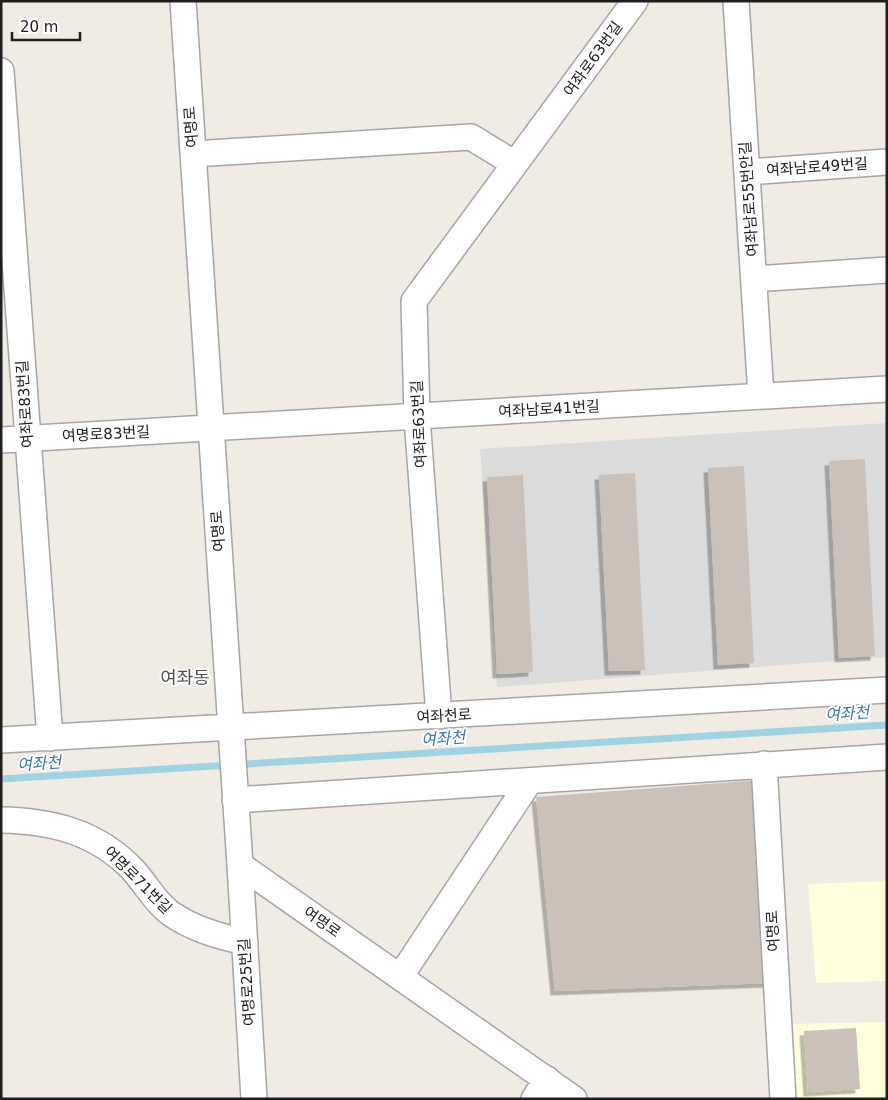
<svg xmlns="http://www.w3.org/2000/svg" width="888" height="1100" font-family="'DejaVu Sans','Noto Sans KR',sans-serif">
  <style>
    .residential { fill: #dcdbdb }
    .education { fill: #ffd }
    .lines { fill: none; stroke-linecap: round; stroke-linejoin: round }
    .stream { stroke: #9fd3e2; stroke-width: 7 }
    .building { fill: #ccc1b8; filter: url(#shadow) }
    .minor-casing { stroke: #a5a5a5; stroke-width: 28 }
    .minor { stroke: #fff; stroke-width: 25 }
    .labels { text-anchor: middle; stroke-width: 4; stroke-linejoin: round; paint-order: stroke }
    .street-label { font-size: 15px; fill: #1e1e1e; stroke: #fff }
    .water-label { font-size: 16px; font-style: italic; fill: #3f78af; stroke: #fff }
    .quarter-label { font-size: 18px; fill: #515151; stroke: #fff }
  </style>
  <defs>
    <filter id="shadow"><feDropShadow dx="-4.5" dy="4.5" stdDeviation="0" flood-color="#0004"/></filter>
  </defs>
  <rect width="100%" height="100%" fill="#f0ebe3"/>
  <!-- residential -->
  <path class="residential" d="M887 423V657L497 687 480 449Z"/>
  <!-- education -->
  <path class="education" d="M887 881V981L816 983 808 884Z
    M887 1022V1099H792L786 1024Z"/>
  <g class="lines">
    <!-- stream -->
    <path class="stream" d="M1 779 887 725"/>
  </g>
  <!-- building -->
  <path class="building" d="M865 459 875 656 839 658 829 461Z
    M744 466 754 663 718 665 708 468Z
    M635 473 645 670 609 671 599 475Z
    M523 475 533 672 497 674 487 477Z
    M761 780 770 983 555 991 536 797Z
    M856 1028 860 1089 808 1092 804 1031Z"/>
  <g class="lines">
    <defs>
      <path id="minor" d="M183 1 240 865 574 1099
        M736 1 761 396
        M1 71 50 738
        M193 154 471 137 515 164
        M747 172 887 162
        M754 279 887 270
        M1 440 887 389
        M439 716 417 417 414 301 635 1
        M1 740 887 690
        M764 764 783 1099
        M235 800 887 757
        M1 820C52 821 97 832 133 870 146 884 155 902 170 913 193 929 218 936 245 942
        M240 865 254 1099
        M400 977 529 782
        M534 1099 547 1079"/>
    </defs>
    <!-- minor casing -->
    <use href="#minor" class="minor-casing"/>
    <!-- minor -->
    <use href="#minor" class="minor"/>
  </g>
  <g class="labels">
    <!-- street labels -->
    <g class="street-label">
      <text transform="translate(593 59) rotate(-54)" y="5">여좌로63번길</text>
      <text transform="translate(191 127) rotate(-94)" y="5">여명로</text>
      <text transform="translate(817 167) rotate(-4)" y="5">여좌남로49번길</text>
      <text transform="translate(749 199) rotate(-94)" y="5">여좌남로55번안길</text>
      <text transform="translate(25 404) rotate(-94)" y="5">여좌로83번길</text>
      <text transform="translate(549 409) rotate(-3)" y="5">여좌남로41번길</text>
      <text transform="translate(419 424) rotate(-93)" y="5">여좌로63번길</text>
      <text transform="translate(106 434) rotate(-3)" y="5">여명로83번길</text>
      <text transform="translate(218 531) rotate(-94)" y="5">여명로</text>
      <text transform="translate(444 716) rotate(-3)" y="5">여좌천로</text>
      <text transform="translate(138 880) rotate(45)" y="5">여명로71번길</text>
      <text transform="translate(322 922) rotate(35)" y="5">여명로</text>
      <text transform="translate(773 931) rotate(-93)" y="5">여명로</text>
      <text transform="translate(247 982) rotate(-94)" y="5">여명로25번길</text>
    </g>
    <!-- water labels -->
    <g class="water-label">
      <text transform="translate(847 713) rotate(-4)" y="6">여좌천</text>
      <text transform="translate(443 738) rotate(-4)" y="6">여좌천</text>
      <text transform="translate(39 763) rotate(-4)" y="6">여좌천</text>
    </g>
    <!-- quarter labels -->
    <g class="quarter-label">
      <text x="185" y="684">여좌동</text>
    </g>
  </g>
  <!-- border -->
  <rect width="888" height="1100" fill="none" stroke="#1e1e1e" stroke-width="5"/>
  <!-- scale -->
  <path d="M12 32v8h68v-8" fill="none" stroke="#1e1e1e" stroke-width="2.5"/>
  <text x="20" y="32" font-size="15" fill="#1e1e1e" stroke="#ffffff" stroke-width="4" paint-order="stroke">20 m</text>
</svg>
